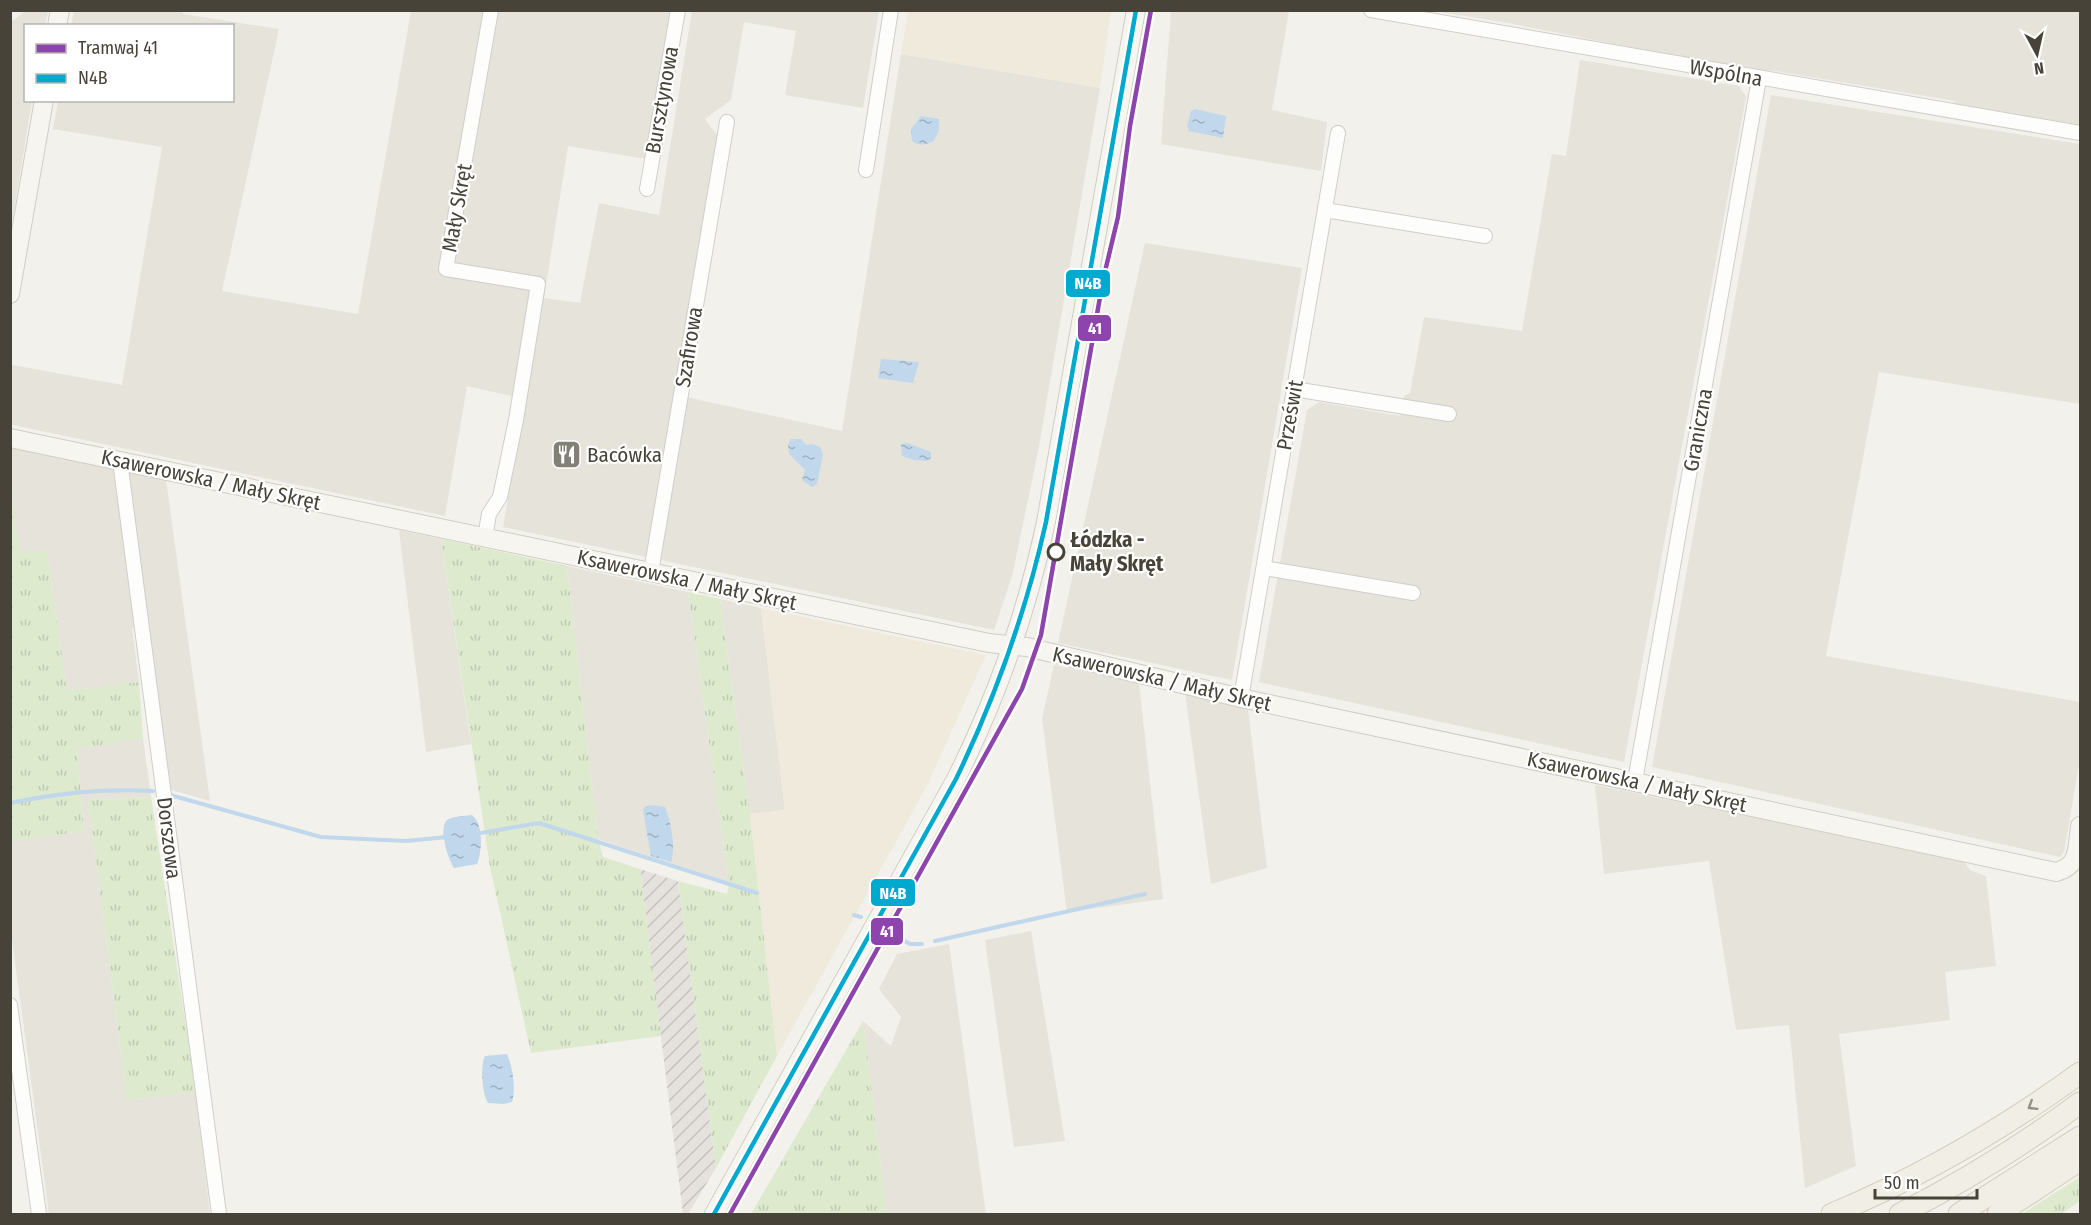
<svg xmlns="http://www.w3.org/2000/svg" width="2091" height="1225" font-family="'Fira Sans Condensed',sans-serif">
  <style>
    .residential { fill: #e5e3da }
    .commercial { fill: #f0eadd }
    .industrial { fill: url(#industrial-furrows) }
    .grass { fill: url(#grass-tufts) }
    .water { fill: url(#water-ripples) }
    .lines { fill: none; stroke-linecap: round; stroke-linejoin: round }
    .stream { stroke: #c0d7ec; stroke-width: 4 }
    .street-casing { stroke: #d0ceca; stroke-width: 16 }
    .secondary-casing { stroke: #d0cec3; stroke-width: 20 }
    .primary-casing { stroke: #d3cebb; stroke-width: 23 }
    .street { stroke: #fdfdfc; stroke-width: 14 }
    .secondary { stroke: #f6f5f0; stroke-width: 18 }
    .primary { stroke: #f1eee5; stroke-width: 21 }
    .bus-1-casing { stroke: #fff; stroke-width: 9 }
    .bus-1 { stroke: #00a9ce; stroke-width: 4.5 }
    .tram-1-casing { stroke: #fff; stroke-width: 9 }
    .tram-1 { stroke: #8e44ad; stroke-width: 4.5 }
    .oneway { stroke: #949086 }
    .stop-dot { fill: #fff; stroke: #474338; stroke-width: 3 }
    .labels { text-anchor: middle; stroke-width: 4.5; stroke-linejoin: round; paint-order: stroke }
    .street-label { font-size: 21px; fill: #474338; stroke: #fff }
    .poi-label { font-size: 21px; fill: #474338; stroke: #fff; text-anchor: start }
    .stop-label { font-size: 21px; font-weight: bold; fill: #474338; stroke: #fff; text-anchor: start }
    .line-badge { stroke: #fff; stroke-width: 2 }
    .badge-label { font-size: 16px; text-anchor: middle; font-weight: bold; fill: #fff }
  </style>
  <defs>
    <pattern id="industrial-furrows" width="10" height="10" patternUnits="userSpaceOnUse" patternTransform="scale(1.5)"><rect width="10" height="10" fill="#e5e2dd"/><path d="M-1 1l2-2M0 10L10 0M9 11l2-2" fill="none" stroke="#c6c3be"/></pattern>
    <pattern id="grass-tufts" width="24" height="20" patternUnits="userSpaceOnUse" patternTransform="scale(1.5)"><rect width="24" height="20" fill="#ddeace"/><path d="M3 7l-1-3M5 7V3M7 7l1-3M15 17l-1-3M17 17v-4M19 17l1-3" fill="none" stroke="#bfcab2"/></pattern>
    <pattern id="water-ripples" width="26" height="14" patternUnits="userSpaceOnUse" patternTransform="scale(1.5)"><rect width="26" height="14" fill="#c0d7ec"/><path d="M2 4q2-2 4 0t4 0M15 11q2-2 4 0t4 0" fill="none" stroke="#9eb0c0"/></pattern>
  </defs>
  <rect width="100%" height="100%" fill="#f2f1ec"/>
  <!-- residential -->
  <path class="residential" d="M27 10 48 11 45 25 26 26V100L32 101 11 228V22Z
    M74 11H183V14L279 29 222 291 358 314 411 11H671L652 160 568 146 544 298 580 303 599 203 659 215 692 11H879L863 108 785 95 796 31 744 22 731 100 705 119 719 138 677 395 842 431 901 54 1100 88 1038 452 1012 576 994 630 503 527 525 399 467 386 445 516 13 425 11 423 12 365 122 385 162 147 53 129 58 101 232 100V26L71 25Z
    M1171 11H1289L1272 110 1327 122 1321 171 1161 144Z
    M1435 11H2080V126L1955 105V101L1769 70 1768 74 1508 23Z
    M1580 60 1739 86 1746 97 1624 762 1259 682 1307 410 1319 402 1400 416 1404 396 1410 393 1424 317 1522 331 1552 154 1566 156Z
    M1771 95 2080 144V404L1879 372 1826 656 2080 702V759L2064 852 2060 857 1652 767Z
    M1145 243 1302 268 1232 680 1058 643Z
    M10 448 166 480 210 801 168 789 147 626 132 628 139 682 67 691 47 551 20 554 11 485Z
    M399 530 441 539 471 744 426 752Z
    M567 566 688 592 729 882 598 839Z
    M720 599 761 608 785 810 750 814Z
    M1054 665 1139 683 1163 899 1067 912 1042 719Z
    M1185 692 1248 709 1267 868 1211 884Z
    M143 738 151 797 88 800 127 1100 196 1092 210 1214H49L11 932 10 841 84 831 77 749Z
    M1595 785 1963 860 1970 870 1986 876 1996 966 1945 972 1950 1020 1839 1034 1856 1166 1805 1188 1789 1025 1736 1030 1709 861 1604 874Z
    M1031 931 1065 1141 1014 1147 985 940Z
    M949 944 986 1214H887L863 1021 891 1046 901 1017 879 989 897 954Z"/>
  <!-- commercial -->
  <path class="commercial" d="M908 11H1111L1100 88 901 54Z
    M761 608 986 655 927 786 777 1056 750 814 785 810Z"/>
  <!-- industrial -->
  <path class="industrial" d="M640 869 678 881 716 1168 688 1214H683Z"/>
  <!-- grass -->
  <path class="grass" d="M11 485 20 553 47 551 67 691 139 682 143 738 77 749 84 831 11 841Z
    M441 539 567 566 598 839 603 857 640 869 661 1036 531 1053 490 867Z
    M688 592 720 599 750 814 777 1056 716 1168 678 881 727 894 729 882Z
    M151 797 196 1092 127 1100 88 800Z
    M863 1021 887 1214H751Z
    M2080 1177V1201L2061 1214H2022Z"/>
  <!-- water -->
  <path class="water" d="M1195 109 1226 116 1223 138 1189 131 1187 126 1191 111Z
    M921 116 939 119V130L934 141C926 144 920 147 912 141L911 129Z
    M881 359 919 362 913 383 878 378Z
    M791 439H801L806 445 812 444 820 447 823 454 817 484 812 487 802 480 805 470 789 454 788 445Z
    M907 443 931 452V458L927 461 914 460 902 456 901 444Z
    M653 805 665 807C671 822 676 846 671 862L651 856 643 810 646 806Z
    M472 815C484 825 482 851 477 864L454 868C448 859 438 828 447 820 453 816 465 816 472 815Z
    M507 1054C513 1068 516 1088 512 1102L504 1104 488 1103C482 1093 480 1066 485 1056Z"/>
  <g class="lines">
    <!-- stream -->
    <path class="stream" d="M170 795 321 837 406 841 447 837
      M10 803C57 793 105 788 153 791
      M475 834 539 823 757 893
      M854 915 861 917
      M901 939 910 944H922
      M935 941 1145 894"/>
    <defs>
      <path id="street" d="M1371 10 2080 133
        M866 170 891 10
        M647 189 678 10
        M1325 210 1485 236
        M1294 389 1449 414
        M120 461 219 1214
        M485 537 489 514 500 497 516 420 538 284 446 269 491 10
        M1264 568 1413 593
        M651 572 727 122
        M1241 698 1338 133
        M1635 781 1759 79
        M10 1005 39 1214"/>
      <path id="secondary" d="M57 26 60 10
        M10 294 44 100
        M10 438 989 643 1027 647 1241 698 2056 872C2080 866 2077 847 2080 826
        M714 1214 956 779C997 697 1027 612 1046 522L1136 10"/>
      <path id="primary" d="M1832 1214C1920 1177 2003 1129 2080 1073
        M1900 1214C1963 1182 2023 1145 2080 1103
        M1959 1214 2080 1137
        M1998 1214 2080 1160"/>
    </defs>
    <!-- street casing -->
    <use href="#street" class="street-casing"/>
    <!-- secondary casing -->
    <use href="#secondary" class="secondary-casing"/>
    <!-- primary casing -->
    <use href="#primary" class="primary-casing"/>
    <!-- street -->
    <use href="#street" class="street"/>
    <!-- secondary -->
    <use href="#secondary" class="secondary"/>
    <!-- primary -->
    <use href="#primary" class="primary"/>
    <defs>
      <path id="bus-1" d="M714 1214 956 779C996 696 1026 612 1046 522L1136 10"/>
    </defs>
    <!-- bus-1 casing -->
    <use href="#bus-1" class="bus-1-casing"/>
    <!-- bus-1 -->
    <use href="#bus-1" class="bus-1"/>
    <defs>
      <path id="tram-1" d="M730 1214 1022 689 1041 635 1103 280 1118 217 1130 126 1151 10"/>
    </defs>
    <!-- tram-1 casing -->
    <use href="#tram-1" class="tram-1-casing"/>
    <!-- tram-1 -->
    <use href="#tram-1" class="tram-1"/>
  </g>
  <!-- one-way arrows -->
  <defs><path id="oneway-chevron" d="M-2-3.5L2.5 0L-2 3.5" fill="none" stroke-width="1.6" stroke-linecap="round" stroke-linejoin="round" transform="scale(1.5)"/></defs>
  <use class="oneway" href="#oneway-chevron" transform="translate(2032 1106) rotate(148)"/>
  <!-- icons -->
  <defs>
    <symbol id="restaurant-square" viewBox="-11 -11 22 22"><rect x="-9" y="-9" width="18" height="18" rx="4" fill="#838077" stroke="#fff"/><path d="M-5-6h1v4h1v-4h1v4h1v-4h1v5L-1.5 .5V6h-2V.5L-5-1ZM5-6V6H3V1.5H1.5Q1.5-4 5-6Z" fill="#fff"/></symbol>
  </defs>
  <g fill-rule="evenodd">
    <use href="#restaurant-square" x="550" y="438" width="33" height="33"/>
  </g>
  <!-- markers -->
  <circle class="stop-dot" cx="1056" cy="552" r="8"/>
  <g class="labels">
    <!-- street labels -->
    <g class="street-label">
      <text transform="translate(1726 73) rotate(10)" y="7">Wspólna</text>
      <text transform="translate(662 100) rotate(-80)" y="7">Bursztynowa</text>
      <text transform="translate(457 208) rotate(-80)" y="7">Mały Skręt</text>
      <text transform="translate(689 347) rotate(-81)" y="7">Szafirowa</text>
      <text transform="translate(1290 415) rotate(-80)" y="7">Prześwit</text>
      <text transform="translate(1698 430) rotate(-80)" y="7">Graniczna</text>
      <text transform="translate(211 480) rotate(12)" y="7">Ksawerowska / Mały Skręt</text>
      <text transform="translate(687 580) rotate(12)" y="7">Ksawerowska / Mały Skręt</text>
      <text transform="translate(1162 679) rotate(13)" y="7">Ksawerowska / Mały Skręt</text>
      <text transform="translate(1637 782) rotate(12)" y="7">Ksawerowska / Mały Skręt</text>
      <text transform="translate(169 838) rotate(83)" y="7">Dorszowa</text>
    </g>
    <!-- poi labels -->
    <g class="poi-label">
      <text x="587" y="462">Bacówka</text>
    </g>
    <!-- stop labels -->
    <g class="stop-label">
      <text x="1070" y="547">Łódzka -<tspan x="1070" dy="24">Mały Skręt</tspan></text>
    </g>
  </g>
  <g class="line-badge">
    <rect x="1065" y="269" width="46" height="29" rx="6" fill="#00a9ce"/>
    <rect x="1077" y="314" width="35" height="28" rx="6" fill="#8e44ad"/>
    <rect x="870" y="878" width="46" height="29" rx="6" fill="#00a9ce"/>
    <rect x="870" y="917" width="34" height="29" rx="6" fill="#8e44ad"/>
  </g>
  <g class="badge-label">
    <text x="1088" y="289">N4B</text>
    <text x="1095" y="334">41</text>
    <text x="893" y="899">N4B</text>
    <text x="887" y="937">41</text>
  </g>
  <!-- border -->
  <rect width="2091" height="1225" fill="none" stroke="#474338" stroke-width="24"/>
  <!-- legend -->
  <rect x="24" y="24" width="210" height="78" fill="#ffffff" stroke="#b5b4af" stroke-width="1.5"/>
  <rect x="36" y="44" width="30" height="9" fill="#8e44ad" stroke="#b5b4af" stroke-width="1.5"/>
  <text x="78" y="54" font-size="18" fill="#474338">Tramwaj 41</text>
  <rect x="36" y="74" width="30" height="9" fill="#00a9ce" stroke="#b5b4af" stroke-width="1.5"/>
  <text x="78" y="84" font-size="18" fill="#474338">N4B</text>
  <!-- north arrow -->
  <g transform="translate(2037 54) rotate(172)" stroke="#ffffff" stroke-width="4.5" paint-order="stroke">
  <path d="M0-4.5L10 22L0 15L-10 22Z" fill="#474338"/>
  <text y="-9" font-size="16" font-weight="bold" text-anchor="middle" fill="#474338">N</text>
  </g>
  <!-- scale -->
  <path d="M1875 1189v9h102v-9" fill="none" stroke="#474338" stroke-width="3"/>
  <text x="1884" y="1189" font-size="18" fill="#474338" stroke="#ffffff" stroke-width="4.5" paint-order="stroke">50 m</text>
</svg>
